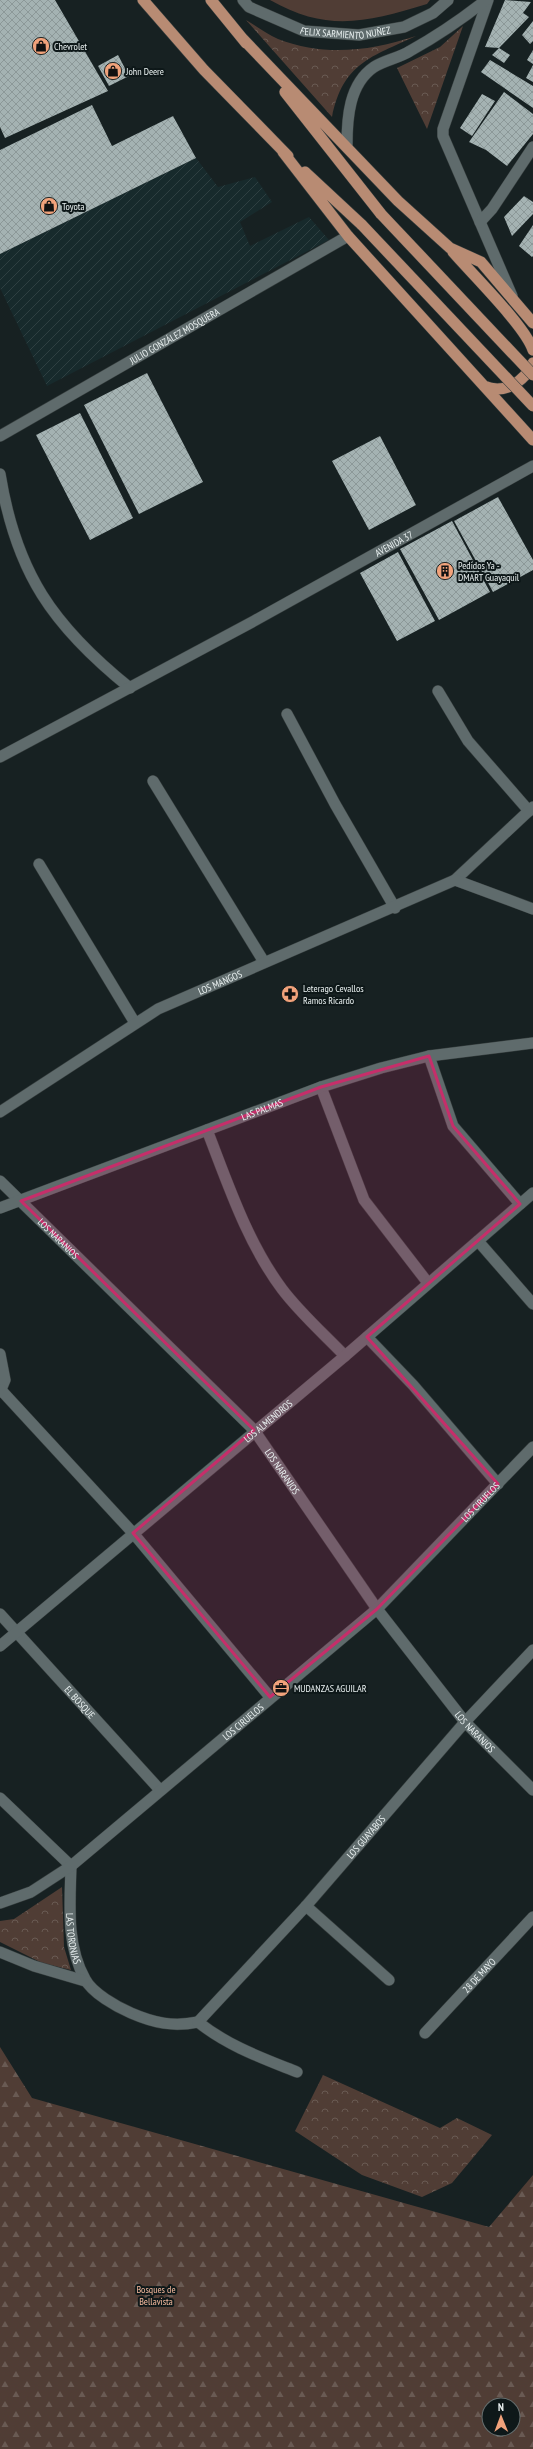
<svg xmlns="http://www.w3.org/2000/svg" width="533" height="2449" font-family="'PT Sans Narrow',sans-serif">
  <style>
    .industrial { fill: url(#industrial-furrows) }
    .forest { fill: url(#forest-firs); fill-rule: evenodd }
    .park { fill: url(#park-crowns) }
    .garden { fill: #503d35 }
    .building { fill: url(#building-cross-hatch) }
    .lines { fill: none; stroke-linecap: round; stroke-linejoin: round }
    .minor-casing { stroke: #363e3e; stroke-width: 12 }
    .tertiary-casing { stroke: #363e3e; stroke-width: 12 }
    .primary-casing { stroke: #363e3e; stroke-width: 12 }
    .minor { stroke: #5f6b6c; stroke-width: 11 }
    .tertiary { stroke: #5f6b6c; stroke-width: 11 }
    .primary { stroke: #b88b73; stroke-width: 11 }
    .primary-bridge-casing { stroke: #363e3e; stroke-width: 12; stroke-linecap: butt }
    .primary-bridge { stroke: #b88b73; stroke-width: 11 }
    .marked { fill: #c62e6a; fill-opacity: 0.2; stroke: #c62e6a; stroke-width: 3; stroke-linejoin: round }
    .labels { text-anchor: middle; stroke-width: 4; stroke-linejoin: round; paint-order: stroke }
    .street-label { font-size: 10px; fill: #eaf1f1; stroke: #0e1819 }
    .poi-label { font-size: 10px; fill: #eaf1f1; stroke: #0e1819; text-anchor: start }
    .park-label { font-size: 10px; fill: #f4b99d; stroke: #0e1819 }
  </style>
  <defs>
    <pattern id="industrial-furrows" width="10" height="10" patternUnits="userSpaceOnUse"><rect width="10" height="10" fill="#172a2c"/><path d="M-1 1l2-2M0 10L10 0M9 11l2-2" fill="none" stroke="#2e3f41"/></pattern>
    <pattern id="forest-firs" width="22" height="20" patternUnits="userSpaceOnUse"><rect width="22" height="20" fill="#503d35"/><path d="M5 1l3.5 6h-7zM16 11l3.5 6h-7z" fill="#695a53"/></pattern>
    <pattern id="park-crowns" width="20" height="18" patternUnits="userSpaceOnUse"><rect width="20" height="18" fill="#503d35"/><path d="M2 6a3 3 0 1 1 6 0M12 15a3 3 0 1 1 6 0" fill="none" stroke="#695a53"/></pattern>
    <pattern id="building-cross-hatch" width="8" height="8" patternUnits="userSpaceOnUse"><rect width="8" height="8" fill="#a4b2b2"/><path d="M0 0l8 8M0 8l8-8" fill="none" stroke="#8c9898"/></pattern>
  </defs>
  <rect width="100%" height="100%" fill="#172122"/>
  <!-- industrial -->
  <path class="industrial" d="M196 158 218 187 255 177 272 202 240 222 250 246 309 217 329 240 47 386 0 288V254Z"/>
  <!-- forest -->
  <path class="forest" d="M0 2047 32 2098 489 2227 533 2175V2449H0ZM489 2405H513V2429H489Z"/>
  <!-- park -->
  <path class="park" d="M246 20C256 26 267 34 278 39 325 57 370 51 416 36 371 57 343 63 332 117Z
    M463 26 427 129 397 68 440 47Z
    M62 1887 64 1947 71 1970 42 1963 0 1942V1921L14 1919Z
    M323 2075 440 2128 457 2118 492 2135 452 2183 422 2197 362 2175 295 2131Z"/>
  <!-- garden -->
  <path class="garden" d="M270 0H430L427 4C367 22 328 33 270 0Z"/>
  <!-- building -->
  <path class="building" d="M0 0H55L108 91 5 138 0 127Z
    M505 0 531 2 523 13 529 17 499 48 485 47Z
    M533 21V41L530 44 522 35Z
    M499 48 510 55 504 63 492 55Z
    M533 50V64L527 60Z
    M118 55 129 76 109 86 98 66Z
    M490 60 533 86V108L481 72Z
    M533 65V82L526 78Z
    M504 92 533 114V134L507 166 486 150 469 142Z
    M482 94 495 101 472 136 460 128Z
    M92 105 112 146 173 116 196 158 0 254V150Z
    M524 196 533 202V214L512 236 504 217Z
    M533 225V256L532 257 519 246Z
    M147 373 203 482 139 514 84 405Z
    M80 413 133 518 90 540 36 435Z
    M380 436 416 505 369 530 332 461Z
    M498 497 533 560V570L493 592 454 521Z
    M452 521 490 592 439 620 400 549Z
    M398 552 435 621 397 641 360 573Z"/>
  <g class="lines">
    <defs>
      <g id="minor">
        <path d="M488 0 443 129V136L512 296"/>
        <path d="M480 222 492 209 533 147"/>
        <path id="s1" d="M0 436 348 236"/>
        <path d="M0 474C16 573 53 626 130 688"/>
        <path d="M438 691 468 741 529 811"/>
        <path d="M287 714 335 804 395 908"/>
        <path id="s2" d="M0 757 254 621 533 466"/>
        <path d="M153 781 264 962"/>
        <path d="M39 864 135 1023"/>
        <path d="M455 880 533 807"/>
        <path d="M429 1056 453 1126 520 1204"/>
        <path d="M321 1087 364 1200 428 1283"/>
        <path id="s3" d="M0 1112 158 1009 455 880 533 909"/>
        <path d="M207 1130C228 1184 247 1242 282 1289 300 1313 324 1334 345 1356"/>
        <path id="s4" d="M0 1181 254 1430 377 1609 465 1722 533 1790"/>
        <path id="s5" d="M0 1208 321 1087 381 1068 429 1056 533 1043"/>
        <path d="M478 1241 533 1304"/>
        <path d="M367 1337 413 1385 498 1484"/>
        <path d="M0 1354 5 1380 0 1392"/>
        <path d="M1 1390 133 1533 270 1697"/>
        <path id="s6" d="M0 1614 160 1790"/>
        <path id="s7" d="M0 1646 345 1356 533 1193"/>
        <path id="s8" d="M0 1798 71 1866C70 1904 66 1945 85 1979 92 1993 117 2007 131 2013 154 2023 173 2027 198 2022"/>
        <path id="s9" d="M0 1903 31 1892 71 1866 377 1609 533 1447"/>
        <path d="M306 1906 389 1980"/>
        <path d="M0 1952 34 1966 85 1981"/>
        <path id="s10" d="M198 2022 306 1906 465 1722 533 1650"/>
        <path d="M198 2022C228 2046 262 2058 297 2072"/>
        <path id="s11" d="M425 2033 533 1917"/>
      </g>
      <g id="tertiary">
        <path id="s12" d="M243 0 249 7 304 31 359 35 404 27 433 13 448 0"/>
        <path d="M347 145C347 118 349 84 374 67 385 60 399 58 410 51 437 36 462 19 486 0"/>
      </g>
      <path id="primary" d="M143 0 204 70 288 156
        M211 0 246 43
        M241 37 398 201 450 248 481 262 533 323
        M285 92 381 214
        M283 152 348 236 533 440
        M305 172 362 225
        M453 252C472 274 525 326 533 350
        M484 386C504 395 524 382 533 363"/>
    </defs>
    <!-- minor casing -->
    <use href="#minor" class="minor-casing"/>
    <!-- tertiary casing -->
    <use href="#tertiary" class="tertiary-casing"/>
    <!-- primary casing -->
    <use href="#primary" class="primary-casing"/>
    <!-- minor -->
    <use href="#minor" class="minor"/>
    <!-- tertiary -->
    <use href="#tertiary" class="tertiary"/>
    <!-- primary -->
    <use href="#primary" class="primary"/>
    <defs>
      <path id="primary-bridge" d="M381 214 533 375
        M362 225 533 406"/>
    </defs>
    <!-- primary-bridge casing -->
    <use href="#primary-bridge" class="primary-bridge-casing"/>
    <!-- primary-bridge -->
    <use href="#primary-bridge" class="primary-bridge"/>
  </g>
  <!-- marked area -->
  <path class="marked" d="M429 1056 453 1126 520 1204 367 1337 498 1484 377 1609 270 1697 133 1533 254 1430 21 1201 321 1087Z"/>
  <!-- icons -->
  <defs>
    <symbol id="shop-disc" viewBox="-11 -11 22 22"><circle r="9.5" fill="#f1a27b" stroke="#0e1819"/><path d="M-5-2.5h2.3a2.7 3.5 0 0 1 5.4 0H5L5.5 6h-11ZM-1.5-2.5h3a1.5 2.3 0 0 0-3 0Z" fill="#111"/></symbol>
    <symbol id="building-disc" viewBox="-11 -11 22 22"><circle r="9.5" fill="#f1a27b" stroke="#0e1819"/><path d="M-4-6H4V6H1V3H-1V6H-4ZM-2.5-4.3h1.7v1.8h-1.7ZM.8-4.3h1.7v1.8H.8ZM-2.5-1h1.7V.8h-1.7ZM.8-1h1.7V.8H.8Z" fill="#111"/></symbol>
    <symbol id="pharmacy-disc" viewBox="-11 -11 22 22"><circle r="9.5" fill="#f1a27b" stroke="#0e1819"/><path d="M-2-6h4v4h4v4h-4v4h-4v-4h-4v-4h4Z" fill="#111"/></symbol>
    <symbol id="office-disc" viewBox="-11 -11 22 22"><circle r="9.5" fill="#f1a27b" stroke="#0e1819"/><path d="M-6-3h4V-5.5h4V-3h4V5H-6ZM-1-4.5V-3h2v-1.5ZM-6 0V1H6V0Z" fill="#111"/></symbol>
  </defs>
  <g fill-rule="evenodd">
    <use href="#shop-disc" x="31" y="36" width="20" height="20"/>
    <use href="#shop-disc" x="103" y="61" width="20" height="20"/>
    <use href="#shop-disc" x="39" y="196" width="20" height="20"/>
    <use href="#building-disc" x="435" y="561" width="20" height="20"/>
    <use href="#pharmacy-disc" x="280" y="984" width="20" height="20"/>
    <use href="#office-disc" x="271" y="1678" width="20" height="20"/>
  </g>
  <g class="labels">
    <!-- street labels -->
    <g class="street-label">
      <text dy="4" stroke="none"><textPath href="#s12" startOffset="111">FELIX SARMIENTO NUÑEZ</textPath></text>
      <text dy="4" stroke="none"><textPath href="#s1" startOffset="201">JULIO GONZÁLEZ MOSQUERA</textPath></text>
      <text dy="4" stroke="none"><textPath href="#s2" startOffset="448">AVENIDA 37</textPath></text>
      <text dy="4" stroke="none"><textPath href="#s3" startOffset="256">LOS MANGOS</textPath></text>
      <text dy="4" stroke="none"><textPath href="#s5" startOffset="280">LAS PALMAS</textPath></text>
      <text dy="4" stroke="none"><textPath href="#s4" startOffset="82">LOS NARANJOS</textPath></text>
      <text dy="4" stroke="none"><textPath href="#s7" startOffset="350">LOS ALMENDROS</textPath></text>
      <text dy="4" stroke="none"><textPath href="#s4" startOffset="406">LOS NARANJOS</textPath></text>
      <text dy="4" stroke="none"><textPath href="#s9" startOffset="629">LOS CIRUELOS</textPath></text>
      <text dy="4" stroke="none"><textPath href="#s6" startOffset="119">EL BOSQUE</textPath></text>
      <text dy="4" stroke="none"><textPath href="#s9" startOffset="305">LOS CIRUELOS</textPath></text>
      <text dy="4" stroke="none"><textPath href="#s4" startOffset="730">LOS NARANJOS</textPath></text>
      <text dy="4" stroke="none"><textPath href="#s10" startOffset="250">LOS GUAYABOS</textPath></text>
      <text dy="4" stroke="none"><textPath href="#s8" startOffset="171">LAS TORONJAS</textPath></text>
      <text dy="4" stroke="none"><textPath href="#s11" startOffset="79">28 DE MAYO</textPath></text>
    </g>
    <!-- poi labels -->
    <g class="poi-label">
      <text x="54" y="50">Chevrolet</text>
      <text x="126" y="75">John Deere</text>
      <text x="62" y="210">Toyota</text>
      <text x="458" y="569">Pedidos Ya -<tspan x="458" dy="12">DMART Guayaquil</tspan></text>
      <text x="303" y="992">Leterago Cevallos<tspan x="303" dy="12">Ramos Ricardo</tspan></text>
      <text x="294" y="1692">MUDANZAS AGUILAR</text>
    </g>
    <!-- park labels -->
    <g class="park-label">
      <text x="156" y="2293">Bosques de<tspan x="156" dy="12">Bellavista</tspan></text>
    </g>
  </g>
  <!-- north arrow -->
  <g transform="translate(501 2417) rotate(359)"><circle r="19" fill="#0e1819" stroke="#666f6f"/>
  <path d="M0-3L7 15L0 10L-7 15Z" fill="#f1a27b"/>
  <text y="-6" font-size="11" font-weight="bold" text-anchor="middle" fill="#eaf1f1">N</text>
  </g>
</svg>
